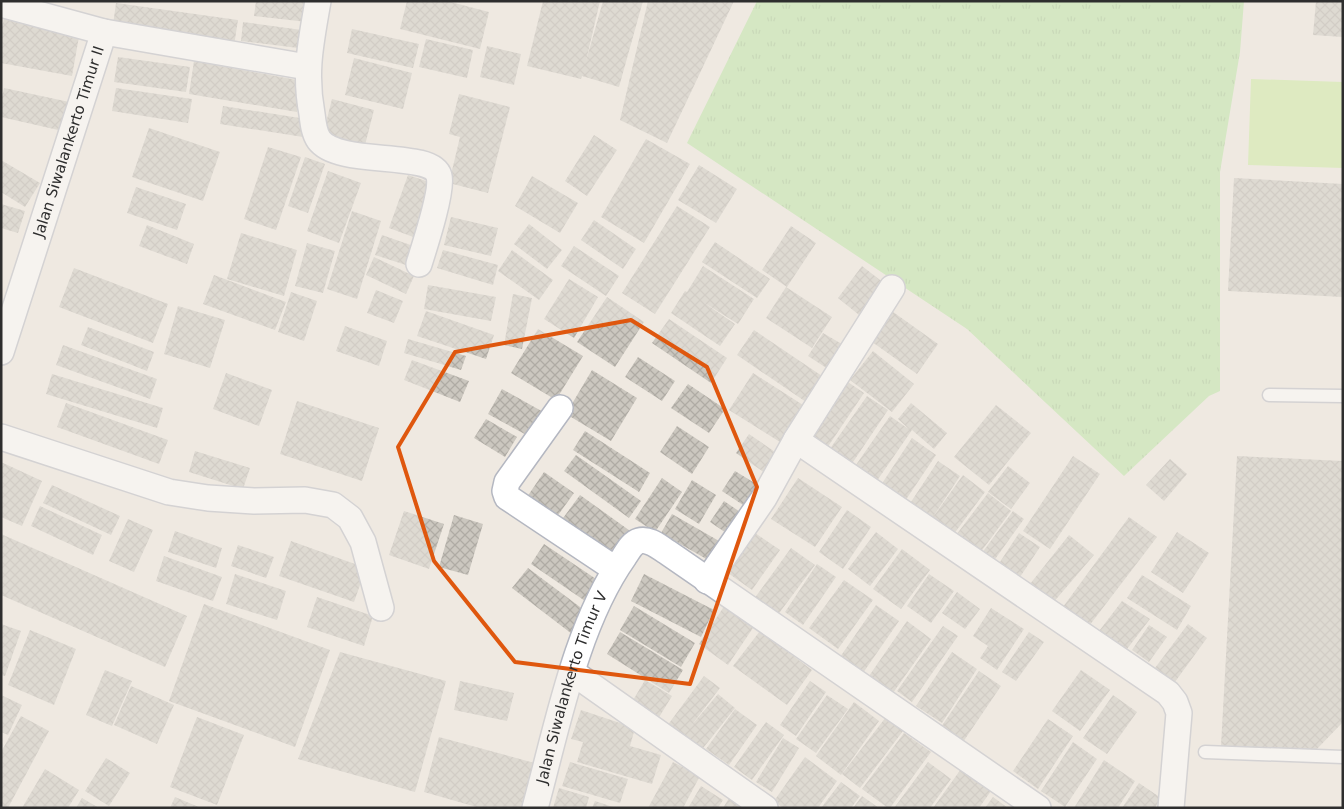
<svg xmlns="http://www.w3.org/2000/svg" width="1344" height="809" font-family="'DejaVu Sans',sans-serif">
  <style>
    .grass { fill: url(#grass-tufts) }
    .pitch { fill: #c9ec9a }
    .building { fill: url(#building-cross-hatch) }
    .lines { fill: none; stroke-linecap: round; stroke-linejoin: round }
    .lane-casing { stroke: #b4b7c1; stroke-width: 15 }
    .street-casing { stroke: #b4b7c1; stroke-width: 28 }
    .lane { stroke: #fff; stroke-width: 12 }
    .street { stroke: #fff; stroke-width: 25 }
    .marked { fill: none; stroke: #df570e; stroke-width: 4; stroke-linejoin: round }
    .labels { text-anchor: middle; stroke-width: 5; stroke-linejoin: round; paint-order: stroke }
    .street-label { font-size: 15px; fill: #2e2e2e; stroke: #fff }
  </style>
  <defs>
    <pattern id="grass-tufts" width="24" height="20" patternUnits="userSpaceOnUse" patternTransform="scale(1.25)"><rect width="24" height="20" fill="#b6e59e"/><path d="M3 7l-1-3M5 7V3M7 7l1-3M15 17l-1-3M17 17v-4M19 17l1-3" fill="none" stroke="#9dc588"/></pattern>
    <pattern id="building-cross-hatch" width="8" height="8" patternUnits="userSpaceOnUse" patternTransform="scale(1.25)"><rect width="8" height="8" fill="#cbc7bf"/><path d="M0 0l8 8M0 8l8-8" fill="none" stroke="#afaba4"/></pattern>
  </defs>
  <rect width="100%" height="100%" fill="#efe9e1"/>
  <!-- grass -->
  <path class="grass" d="M757 1H1244L1240 52 1220 172V391L1209 396 1124 476 967 329 687 143Z"/>
  <!-- pitch -->
  <path class="pitch" d="M1251 79 1343 82V168L1248 165Z"/>
  <!-- building -->
  <path class="building" d="M256 1H310L307 22 254 16Z
    M407 1H447L489 12 480 49 400 29Z
    M543 1H600L586 61 603 1H643L619 87 582 76 581 79 527 66Z
    M648 1H734L667 143 620 120Z
    M1316 1H1343V37L1313 35Z
    M116 3 238 20 233 52 113 25Z
    M4 18 80 31 72 76 1 63V31Z
    M243 22 309 31 306 49 241 41Z
    M352 29 419 44 413 68 347 53Z
    M426 39 473 50 467 78 419 67Z
    M487 46 521 54 514 85 480 77Z
    M118 57 190 67 186 92 114 82Z
    M354 58 412 73 403 109 345 95Z
    M194 61 302 81 297 112 189 94Z
    M4 88 74 103 67 132 1 117V101Z
    M116 88 192 99 188 123 112 111Z
    M459 94 510 107 488 193 449 183 460 137 449 134Z
    M332 99 374 110 364 149 322 139Z
    M223 106 306 119 303 137 220 124Z
    M149 128 220 152 203 201 132 177Z
    M594 135 617 150 587 196 565 181Z
    M646 139 690 164 644 243 601 217Z
    M268 147 301 157 276 230 244 219Z
    M305 157 325 164 308 213 288 206Z
    M1 160 40 183 25 207 1 192Z
    M699 165 737 189 716 223 678 200Z
    M328 171 361 183 339 243 307 231Z
    M408 175 435 184 416 238 389 228Z
    M532 176 578 203 560 233 515 206Z
    M1234 178 1343 184V297L1228 291Z
    M136 187 186 204 177 230 127 213Z
    M1 204 25 211 18 233 1 228Z
    M677 206 710 227 655 314 622 293Z
    M352 211 381 221 357 299 327 289Z
    M451 217 498 228 491 256 444 245Z
    M594 220 636 249 623 269 581 240Z
    M529 224 562 250 547 269 514 244Z
    M147 225 194 244 187 264 139 246Z
    M791 226 816 243 787 287 762 270Z
    M241 233 297 250 284 296 227 279Z
    M382 235 422 249 415 268 375 255Z
    M715 242 770 279 757 298 702 262Z
    M307 243 335 251 323 293 295 286Z
    M574 246 619 276 606 296 561 266Z
    M443 250 498 265 493 285 437 268Z
    M512 250 553 280 539 300 498 271Z
    M374 257 414 276 406 294 366 275Z
    M703 266 754 299 738 324 703 302 735 324 720 346 671 313 685 291 687 292Z
    M862 266 889 287 864 319 838 298Z
    M74 268 168 304 153 343 59 307Z
    M214 275 286 302 275 330 203 304Z
    M569 279 598 297 574 338 544 319Z
    M428 285 496 297 491 321 424 309Z
    M786 287 832 317 812 348 766 318Z
    M376 290 403 301 394 323 367 313Z
    M291 292 317 301 304 341 278 332Z
    M513 294 532 298 522 349 504 345Z
    M607 297 644 322 615 367 577 342Z
    M178 306 225 320 210 368 164 354Z
    M889 309 938 344 917 374 868 339Z
    M426 311 494 335 486 359 417 336Z
    M669 319 727 358 711 383 652 343Z
    M345 326 387 341 379 366 336 351Z
    M88 327 154 352 147 371 81 345Z
    M538 329 583 356 556 400 511 373Z
    M754 330 825 378 809 404 737 355Z
    M823 333 847 347 831 371 808 356Z
    M408 339 466 356 461 370 404 353Z
    M63 345 157 379 150 399 56 365Z
    M873 351 914 384 892 412 850 380Z
    M638 357 675 381 662 401 625 377Z
    M412 360 469 381 460 402 404 380Z
    M592 370 637 398 611 441 566 414Z
    M226 373 272 390 259 426 213 409Z
    M753 373 803 405 780 442 729 410Z
    M52 374 163 408 157 428 46 394Z
    M842 378 864 393 823 454 801 439Z
    M688 384 725 409 709 433 671 408Z
    M502 389 545 413 532 438 488 414Z
    M867 396 888 410 849 468 827 453Z
    M297 401 379 428 362 481 280 454Z
    M66 403 168 440 159 464 57 427Z
    M911 403 947 433 934 449 912 430 872 488 851 472 890 416 910 430 898 419Z
    M996 405 1031 433 989 485 954 457Z
    M486 419 517 437 505 457 474 438Z
    M677 426 709 447 692 474 660 452Z
    M585 431 650 473 639 492 573 450Z
    M749 434 778 454 765 473 736 453Z
    M912 438 936 455 901 507 877 491Z
    M195 451 250 468 243 489 189 472Z
    M576 455 641 501 629 518 564 471Z
    M1073 456 1100 474 1050 549 1023 531Z
    M1237 456 1343 461V722L1316 750 1221 746Z
    M1170 459 1187 474 1164 501 1146 485Z
    M938 461 960 476 931 520 963 475 985 492 948 542 905 511Z
    M1 462 42 481 22 526 1 517Z
    M1008 466 1030 483 1011 509 988 492Z
    M735 471 766 490 752 511 722 491Z
    M544 472 574 493 556 518 527 497Z
    M662 478 682 492 655 532 635 519Z
    M798 478 842 507 815 547 771 519Z
    M692 480 716 495 699 524 675 509Z
    M52 485 120 516 111 535 43 503Z
    M988 493 1011 511 977 557 953 539Z
    M580 495 633 533 613 563 558 525Z
    M724 501 749 518 735 539 710 522Z
    M40 506 102 535 93 555 31 526Z
    M847 510 871 527 843 569 819 552Z
    M404 511 444 524 429 569 389 555Z
    M1013 511 1024 519 988 569 976 561Z
    M672 514 726 545 715 564 661 533Z
    M454 515 483 524 468 575 439 567Z
    M1129 517 1157 537 1086 630 1060 611Z
    M128 519 153 530 134 572 109 561Z
    M175 531 222 548 216 568 168 552Z
    M876 532 898 549 870 586 848 569Z
    M1177 532 1209 553 1183 593 1151 572Z
    M755 533 780 550 752 590 728 573Z
    M1019 533 1040 547 1016 583 996 568Z
    M1 534 187 616 165 667 1 595Z
    M1069 535 1094 555 1052 604 1026 589Z
    M291 541 366 568 354 602 279 576Z
    M544 544 602 583 588 603 531 564Z
    M238 545 274 557 266 578 231 566Z
    M791 548 815 565 777 616 754 599Z
    M902 549 930 570 901 609 873 589Z
    M164 556 222 577 213 601 156 581Z
    M817 564 836 577 803 625 785 612Z
    M528 568 588 613 572 634 512 588Z
    M235 574 286 591 277 620 226 604Z
    M644 574 714 610 701 637 631 601Z
    M929 574 954 591 931 623 907 606Z
    M1142 575 1191 606 1177 630 1127 598Z
    M844 580 873 600 838 649 809 628Z
    M957 592 980 609 965 629 942 613Z
    M317 597 373 616 364 646 307 627Z
    M1122 601 1150 619 1124 653 1096 635Z
    M204 604 330 650 295 747 169 701Z
    M725 605 755 625 728 665 699 644Z
    M876 605 899 621 863 673 840 657Z
    M634 606 695 643 681 667 620 630Z
    M991 608 1024 629 997 670 980 658 988 646 973 636Z
    M907 621 931 639 893 693 869 676Z
    M1 624 21 631 5 676 1 675Z
    M1188 624 1207 638 1172 686 1152 672Z
    M1149 625 1167 637 1149 662 1132 650Z
    M943 626 958 636 912 702 897 691Z
    M30 630 76 649 54 705 8 685Z
    M760 631 812 670 787 705 733 666Z
    M620 632 683 670 669 693 607 654Z
    M1029 632 1044 642 1016 681 1002 672Z
    M340 652 446 681 415 792 298 759Z
    M952 652 977 669 942 723 916 706Z
    M105 670 132 681 112 726 86 715Z
    M1081 670 1110 690 1080 731 1052 711Z
    M979 671 1001 686 961 745 939 730Z
    M704 676 720 688 691 726 718 694 735 708 700 752 667 726Z
    M645 680 672 696 658 719 632 702Z
    M460 681 514 693 507 721 454 710Z
    M810 681 826 692 796 736 780 725Z
    M131 686 174 705 157 744 114 725Z
    M1 695 22 705 8 735 1 732Z
    M827 695 848 709 816 753 796 739Z
    M1113 695 1137 712 1107 754 1083 738Z
    M854 702 879 721 841 775 816 756Z
    M735 709 757 725 729 765 706 749Z
    M581 710 635 728 630 746 661 755 652 784 577 762 583 742 571 739Z
    M21 716 49 731 8 808H1V752Z
    M197 717 244 735 217 805 170 787Z
    M886 717 903 731 860 788 842 774Z
    M1048 719 1073 736 1038 789 1013 771Z
    M766 722 784 735 752 780 734 767Z
    M904 733 931 752 890 808H888L862 789Z
    M439 737 538 764 526 808H480L424 792Z
    M783 738 799 748 772 792 756 782Z
    M1073 742 1097 759 1065 807 1041 791Z
    M805 757 837 781 818 808H783L774 801Z
    M106 758 130 773 109 806 85 791Z
    M1104 760 1135 781 1118 808H1074Z
    M570 762 628 779 620 803 562 786Z
    M673 762 700 776 683 808H648Z
    M928 762 951 779 930 808H894Z
    M45 769 79 790 68 808H22Z
    M961 769 991 791 979 808H933Z
    M841 782 860 796 851 808H821Z
    M1139 783 1161 798 1155 808H1122Z
    M701 786 723 800 718 808H688Z
    M559 788 589 797 586 808H553Z
    M862 796 879 808H853Z
    M175 797 201 808H170Z
    M993 797 1008 808H985Z
    M82 798 99 808H76Z
    M729 798 744 808H723Z
    M595 801 613 807V808H592Z"/>
  <g class="lines">
    <defs>
      <path id="lane" d="M1269 395 1343 396
        M1205 752 1343 757"/>
      <g id="street">
        <path d="M318 1C311 42 304 72 312 114 313 123 314 133 319 140 339 167 432 150 439 176 443 190 424 248 419 264"/>
        <path d="M1 4 104 32 307 67"/>
        <path id="s1" d="M1 352 104 32"/>
        <path d="M560 408 507 482 505 491 507 497 615 569"/>
        <path d="M1 437 169 492 208 498 254 501 305 500 333 505 350 518 363 542 381 608"/>
        <path d="M796 440 1168 693 1175 702 1179 713 1171 808"/>
        <path d="M707 581 764 498 796 440 892 288"/>
        <path d="M572 672 765 808"/>
        <path id="s2" d="M535 808C557 728 576 625 624 557 628 551 632 543 639 541 649 538 659 547 667 552L1038 808"/>
      </g>
    </defs>
    <!-- lane casing -->
    <use href="#lane" class="lane-casing"/>
    <!-- street casing -->
    <use href="#street" class="street-casing"/>
    <!-- lane -->
    <use href="#lane" class="lane"/>
    <!-- street -->
    <use href="#street" class="street"/>
  </g>
  <!-- marked area -->
  <path d="M0 0H1344V809H0ZM631 320 707 367 757 487 690 684 515 662 434 561 398 447 455 352Z" fill="#efe9e1" fill-opacity=".55" fill-rule="evenodd"/>
  <path class="marked" d="M631 320 707 367 757 487 690 684 515 662 434 561 398 447 455 352Z"/>
  <g class="labels">
    <!-- street labels -->
    <g class="street-label">
      <text dy="5" stroke="none"><textPath href="#s1" startOffset="221">Jalan Siwalankerto Timur II</textPath></text>
      <text dy="5" stroke="none"><textPath href="#s2" startOffset="126">Jalan Siwalankerto Timur V</textPath></text>
    </g>
  </g>
  <!-- border -->
  <rect width="1344" height="809" fill="none" stroke="#2e2e2e" stroke-width="5"/>
</svg>
